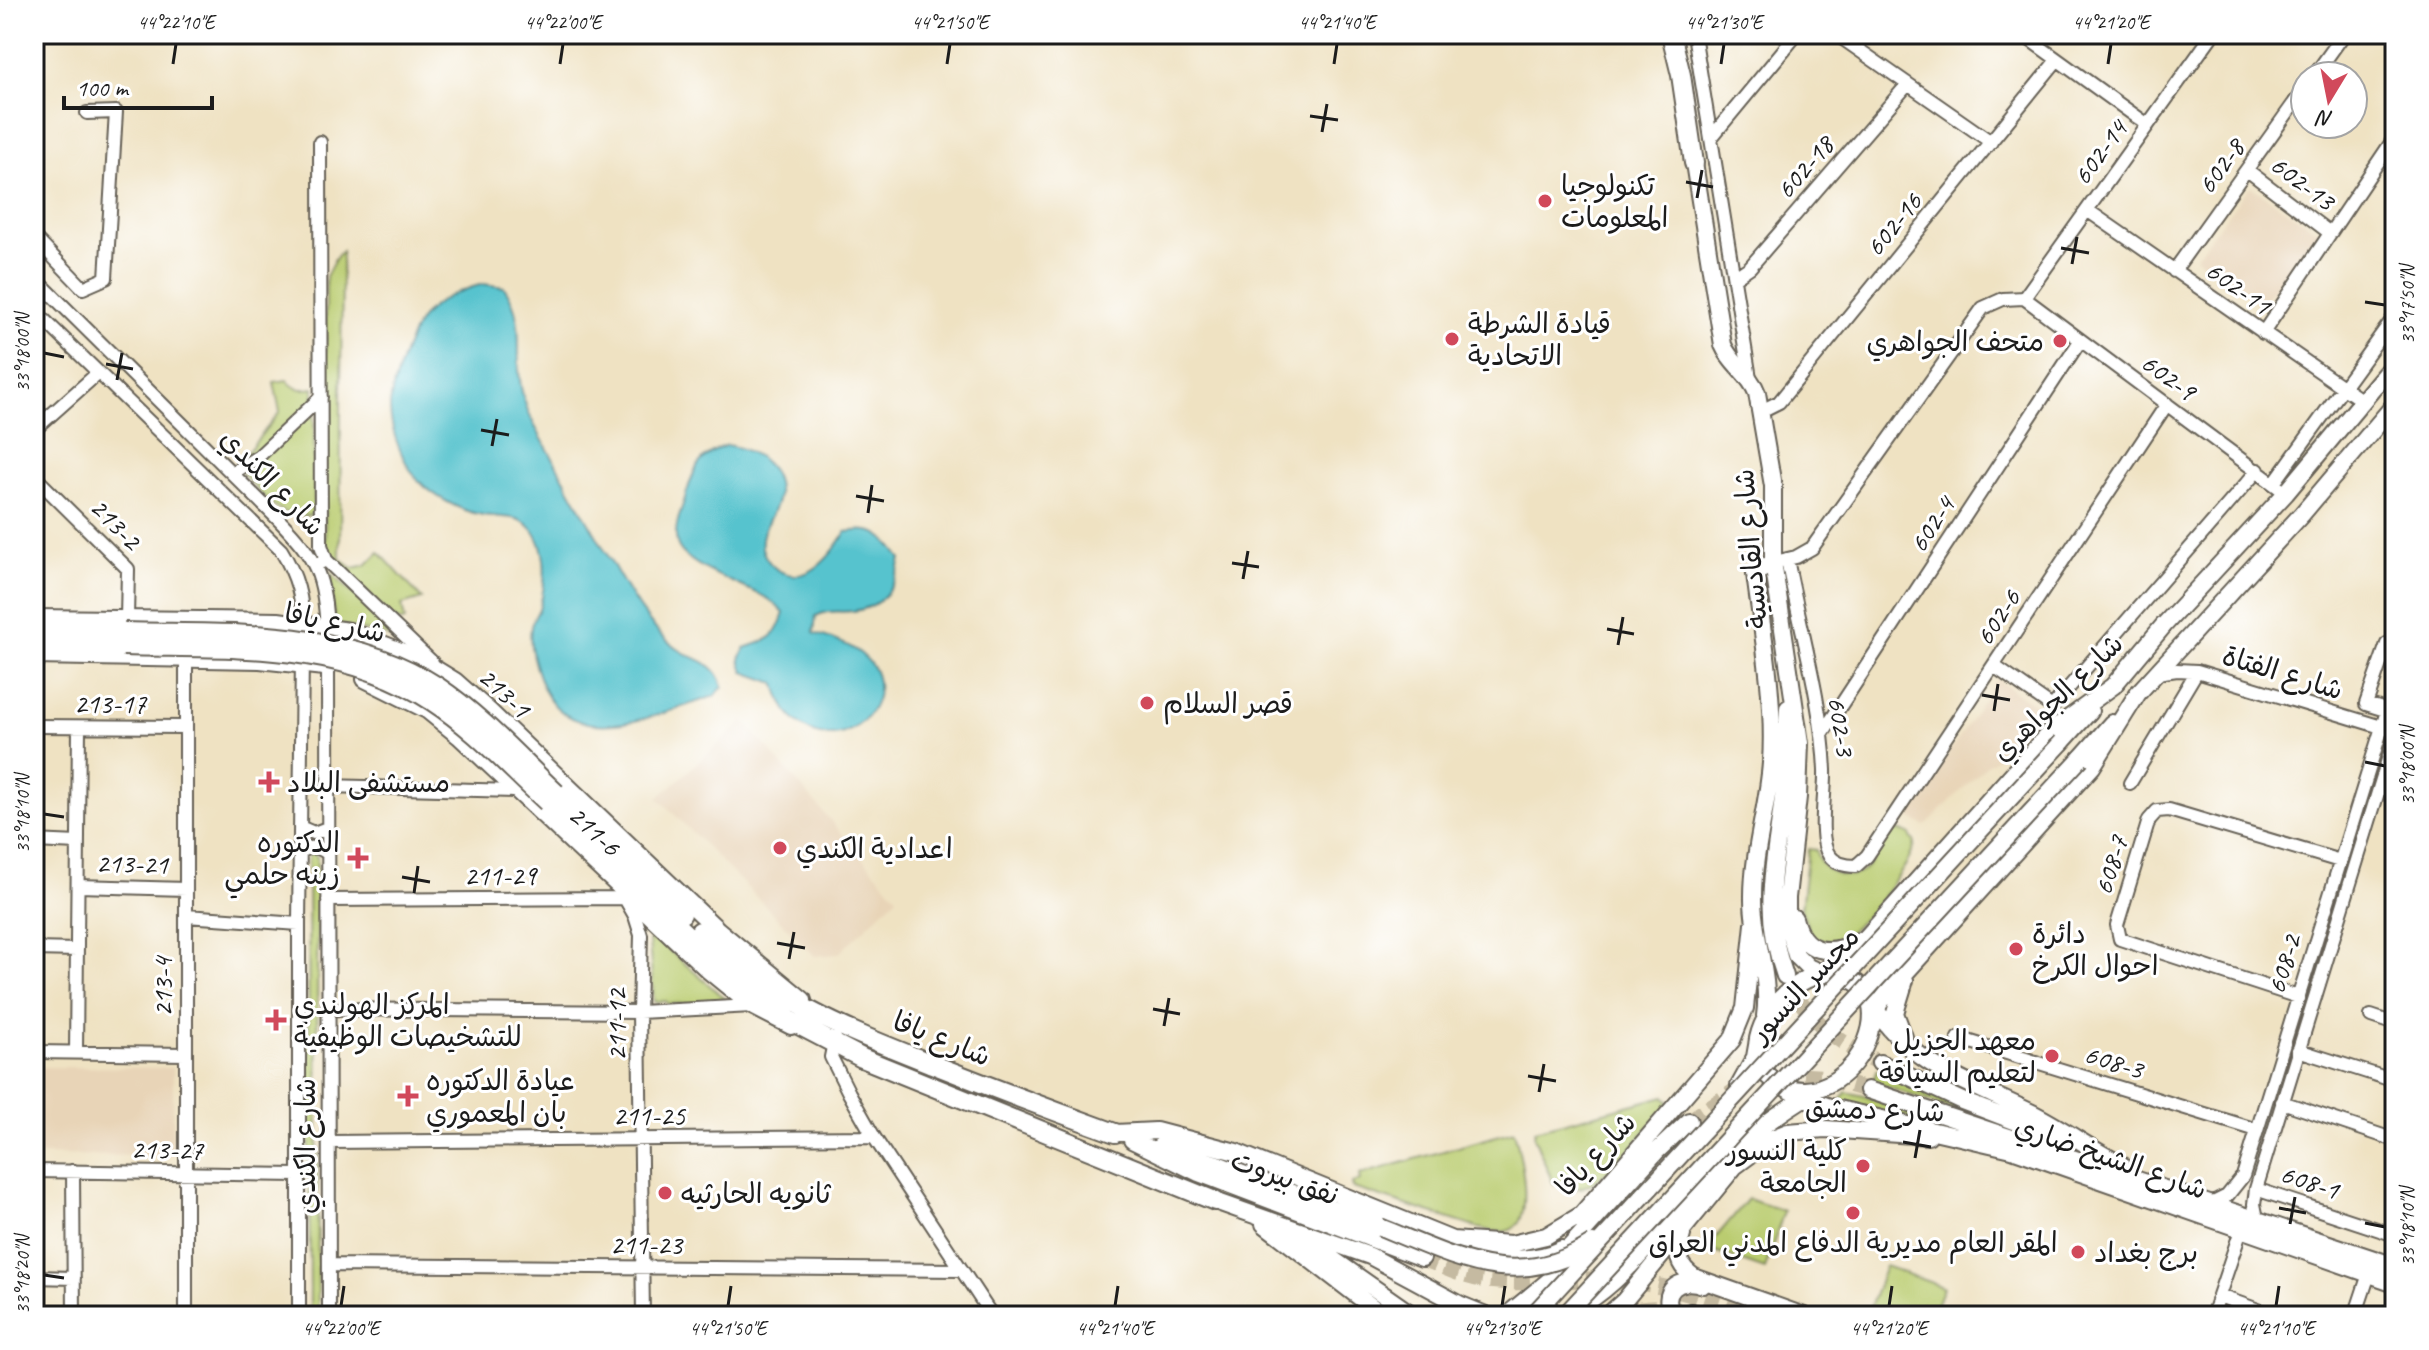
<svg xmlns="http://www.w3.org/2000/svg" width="2429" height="1350" font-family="Caveat,'Playpen Sans Arabic',sans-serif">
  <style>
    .built { fill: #e8d4b7 }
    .green { fill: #bacc6f; stroke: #6b7446; stroke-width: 2 }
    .water { fill: #56c3ce; stroke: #397075; stroke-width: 2 }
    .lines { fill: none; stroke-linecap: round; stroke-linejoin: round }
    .major-tunnel { stroke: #c5baa1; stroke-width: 16; stroke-dasharray: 16 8; stroke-linecap: butt }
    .minor-casing { stroke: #666156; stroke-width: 16 }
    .major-casing { stroke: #666156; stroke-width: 20 }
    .highway-casing { stroke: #666156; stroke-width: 22 }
    .minor { stroke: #fff; stroke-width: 12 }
    .major { stroke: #fff; stroke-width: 16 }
    .highway { stroke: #fff; stroke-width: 18 }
    .major-bridge-casing { stroke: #666156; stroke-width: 20; stroke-linecap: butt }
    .highway-bridge-casing { stroke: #666156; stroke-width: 22; stroke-linecap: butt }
    .major-bridge { stroke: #fff; stroke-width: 16 }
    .highway-bridge { stroke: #fff; stroke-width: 18 }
    .ticks { fill: none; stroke: #1c1c1c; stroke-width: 3 }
    .poi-dot { fill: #d1495b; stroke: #fff; stroke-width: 3 }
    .labels { text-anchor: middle; stroke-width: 6; stroke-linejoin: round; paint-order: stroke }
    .street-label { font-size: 28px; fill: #1c1c1c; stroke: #fff }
    .poi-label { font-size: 28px; fill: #1c1c1c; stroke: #fff; text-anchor: start }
    .neatline { fill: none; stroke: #1c1c1c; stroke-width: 3 }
    .ticks-label { font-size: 20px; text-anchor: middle; fill: #1c1c1c }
  </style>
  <rect width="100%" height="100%" fill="#fff"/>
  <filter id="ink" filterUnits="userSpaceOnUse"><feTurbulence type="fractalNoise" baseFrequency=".0125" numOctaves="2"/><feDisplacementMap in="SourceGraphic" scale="16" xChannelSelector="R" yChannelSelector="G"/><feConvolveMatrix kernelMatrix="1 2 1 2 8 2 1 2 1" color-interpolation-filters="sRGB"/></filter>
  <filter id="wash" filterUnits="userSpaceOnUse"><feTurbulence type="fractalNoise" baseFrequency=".006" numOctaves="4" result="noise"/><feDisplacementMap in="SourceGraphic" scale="32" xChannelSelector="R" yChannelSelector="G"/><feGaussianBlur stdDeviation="1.8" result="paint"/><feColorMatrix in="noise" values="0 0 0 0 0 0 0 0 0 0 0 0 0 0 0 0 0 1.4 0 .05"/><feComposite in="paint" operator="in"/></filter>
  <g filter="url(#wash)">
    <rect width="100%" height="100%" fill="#efe2c2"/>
    <!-- built -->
    <path class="built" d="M2250 186 2320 232 2260 305 2195 257Z
      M1997 679 2052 717 2028 745 2011 750 1988 764 1925 826 1908 816Z
      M744 721 897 897 838 954 815 956 658 798Z
      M34 1067 173 1068V1156L34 1155Z"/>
    <!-- green -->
    <path class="green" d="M342 251 340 559 353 568 366 565 379 552 422 599 402 605 405 621H395L331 557 325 545 326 276C332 267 334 257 342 251Z
      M287 380C295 390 301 390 314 388V509L311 515C277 522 257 488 236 466L280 412 274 382Z
      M330 573 415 649 384 635 338 625C329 611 334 590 330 573Z
      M1898 830 1909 834 1915 843C1911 866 1861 928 1840 938 1829 943 1819 940 1810 934L1801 909 1808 849 1816 850C1818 861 1824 869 1835 873 1875 887 1874 839 1898 830Z
      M311 853 317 857 318 1316H310L308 857Z
      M655 938 729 1002 667 1004 666 1001 654 1002 649 940Z
      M1877 1070 1987 1121 1872 1082Z
      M1846 1092 1864 1096 2012 1146 1840 1103Z
      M1665 1096 1669 1103C1647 1128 1614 1176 1583 1187 1572 1191 1562 1187 1553 1183L1534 1137 1535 1130Z
      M1514 1131C1520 1152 1536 1219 1510 1230 1500 1234 1488 1230 1478 1228L1353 1188 1352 1183 1360 1181 1359 1175Z
      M1748 1199 1784 1211 1765 1269 1706 1249Z
      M1885 1266 1943 1287 1932 1316H1867Z"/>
    <!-- water -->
    <path class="water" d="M483 284 504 287C530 324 511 360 524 399 530 421 543 440 554 460 571 492 590 524 608 556 627 589 646 627 678 649 697 662 716 661 723 686L715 696C662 712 568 759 540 680 534 664 528 645 531 627 532 620 538 613 540 606 546 581 549 552 533 530 520 514 501 518 483 515 462 512 433 496 419 481 403 464 391 432 390 409 390 387 410 330 425 314 441 297 462 290 483 284Z
      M727 445C753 450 780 464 778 496 776 514 759 528 762 548 764 556 769 563 775 568 806 590 831 556 846 532 877 526 884 536 901 559 896 586 882 608 853 611 838 613 830 609 816 616L814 633C835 640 859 646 872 666 899 708 832 770 787 711 781 703 779 692 775 683L744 672 740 659 745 648C771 639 775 640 784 613 778 607 772 601 765 597 745 586 683 566 677 543 673 528 682 509 686 495 695 467 698 456 727 445Z"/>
  </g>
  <g filter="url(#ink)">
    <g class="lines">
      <!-- major-tunnel -->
      <path class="major-tunnel" d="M1786 977C1809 1022 1835 1040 1880 1063
        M1780 1074 1822 1077 1868 1090
        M1689 1121 1739 1088
        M1422 1258C1442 1266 1463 1277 1485 1280 1531 1287 1579 1275 1626 1281 1670 1285 1713 1302 1756 1316
        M1616 1316C1642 1306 1664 1307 1691 1312"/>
      <defs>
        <path id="minor" d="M1694 34 1750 378
          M1836 34 1991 142
          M2022 34 2148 125
          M2314 76 2344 34
          M1711 138 1797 34
          M320 142 321 545 326 560
          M2247 170 2330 233
          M2087 210 2364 402
          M34 237 83 288 106 278 116 112 87 113
          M2174 271 2305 88
          M34 277 278 519C317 559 325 576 327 633
          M1734 278 1750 267 1908 84
          M2024 298 2286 493
          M2024 298 2213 34
          M34 310 281 550C297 576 303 598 303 630
          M2263 333 2395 137
          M1761 411 1779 402 2057 60
          M34 430 98 373
          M232 473 259 456 321 397
          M34 476 128 569 127 619
          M2274 483 2395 316
          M1787 559C1800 627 1822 702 1825 770 1826 792 1817 838 1829 855 1835 864 1846 866 1856 866L1867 856 2167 404
          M1779 561 1796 557 1812 548 1983 308 2003 299 2024 298
          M320 563 326 560 432 662
          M2387 644 2366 704 2392 712
          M328 659 329 1316
          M1994 666 2052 707 2258 470
          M2157 673 2177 670 2197 671 2388 729
          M34 726 186 727
          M1822 734 2080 341
          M2130 783 2197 671
          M327 786 515 791
          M300 827 314 833 327 828
          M34 841 78 843
          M300 853C309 845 319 846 328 854
          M78 886 186 889
          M623 895 635 916 641 935 639 1012 643 1316
          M328 900 625 898
          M186 916 299 924
          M34 949 77 950
          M2298 997 2120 939 2117 925 2149 820 2157 811 2169 810 2340 861
          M328 1009 639 1012 752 1006
          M2371 1016 2395 1024
          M835 1038 831 1057 849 1093 874 1137 992 1316
          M1958 1038 2257 1130
          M2298 1050 2395 1081
          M34 1052 186 1054
          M76 1053 79 727
          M2282 1102 2395 1140
          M329 1142 874 1137
          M34 1171 299 1175
          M73 1171 74 1316
          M2256 1189 2395 1235
          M2213 1203 2227 1196 2243 1176 2387 711
          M2257 1219 2254 1204 2256 1189 2395 737
          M330 1265 962 1270
          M34 1277 74 1278
          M2219 1296 2275 1316
          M186 1316V659
          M299 1316V924L302 656
          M2212 1316 2241 1230
          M2355 1316 2369 1274"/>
        <path id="major" d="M1694 163 1723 345C1731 364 1750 374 1757 393L1773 486V562L1800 743 1798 797 1787 898V923L1796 955 1808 967 1823 974
          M34 618 278 621 349 631 416 657 455 681 490 712 718 930 803 1000
          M34 656 260 660 324 667
          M365 679 427 710 459 736 708 970 752 1006 791 1026
          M2062 742 2090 711
          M2081 758 2112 723
          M1794 918C1803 955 1830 956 1859 941
          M1825 974C1916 976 1858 1111 1787 1087 1725 1066 1770 982 1825 974Z
          M1785 976C1759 905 1777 859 1784 788 1787 762 1787 735 1788 708
          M1803 980C1818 971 1833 969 1847 959L2050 732 2113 686 2164 625 2286 493 2395 362
          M1873 1005C1911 1067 1970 1082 2032 1113 2063 1129 2091 1149 2122 1165
          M1765 1016C1771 975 1752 937 1753 896 1753 851 1768 807 1771 763 1775 699 1763 637 1755 574L1773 562
          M1872 1026 1879 1004 1889 991 2092 767 2138 693 2302 514 2395 404
          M1904 1037 1895 1013 1905 980
          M1880 1063 1962 1101 2059 1138
          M1777 1083 1804 1098 1830 1107 2012 1149 2395 1283
          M1739 1086 1755 1057 1758 1040
          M1868 1090 2395 1266
          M1115 1133 1156 1131 1236 1152 1452 1240 1511 1244 1546 1236 1581 1215 1732 1040 1745 1008 1754 924
          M1132 1140 1199 1173 1422 1258
          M1159 1147 1217 1164 1380 1227
          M1215 1201 1370 1256 1461 1305 1488 1316
          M1264 1224 1384 1316
          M1285 1234 1331 1258 1414 1316
          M1682 1235C1676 1255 1677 1265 1694 1277L1804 1316
          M1476 1249C1505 1260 1533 1263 1562 1249
          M1558 1260 1656 1152 1689 1121
          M1593 1298C1644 1261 1679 1204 1723 1160 1750 1134 1780 1112 1812 1093
          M1511 1312 1578 1257
          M1691 1312 1705 1316
          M1607 1316 1624 1301 1735 1166 1773 1138 1788 1132 1825 1129 1928 1136
          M1673 1316C1659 1291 1679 1276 1703 1285"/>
        <path id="highway" d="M1671 34 1681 75 1694 163
          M34 630 124 632
          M34 644 123 646
          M556 793 682 914
          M547 802 710 957 789 1020 862 1058 1215 1201
          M700 931C772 1001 841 1028 932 1064 993 1088 1054 1111 1115 1133"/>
      </defs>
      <!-- minor casing -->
      <use href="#minor" class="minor-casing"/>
      <!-- major casing -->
      <use href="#major" class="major-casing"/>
      <!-- highway casing -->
      <use href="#highway" class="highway-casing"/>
      <!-- minor -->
      <use href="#minor" class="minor"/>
      <!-- major -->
      <use href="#major" class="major"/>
      <!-- highway -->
      <use href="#highway" class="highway"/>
      <defs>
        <path id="major-bridge" d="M1380 1227C1455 1257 1517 1293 1593 1243
          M1532 1316 2062 742
          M1564 1316 2081 758"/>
        <path id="highway-bridge" d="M124 632C230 635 345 626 438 687 481 716 518 757 556 793
          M123 646C229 649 340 640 432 701 475 729 510 768 547 802"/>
      </defs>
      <!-- major-bridge casing -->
      <use href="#major-bridge" class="major-bridge-casing"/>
      <!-- highway-bridge casing -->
      <use href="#highway-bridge" class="highway-bridge-casing"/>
      <!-- major-bridge -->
      <use href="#major-bridge" class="major-bridge"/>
      <!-- highway-bridge -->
      <use href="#highway-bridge" class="highway-bridge"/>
    </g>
  </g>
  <!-- ticks -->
  <path class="ticks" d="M173 64 176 44M560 64 563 44M947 64 950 44M1334 64 1337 44M1721 64 1724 44M2108 64 2111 44M1310 116 1338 120M1322 132 1327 104M1686 182 1713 187M1697 198 1702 170M2061 248 2089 253M2072 264 2077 237M2365 302 2385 305M44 353 64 357M106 364 133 369M117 380 122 353M481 430 509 435M492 446 497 419M856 496 884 501M868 513 872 485M1232 563 1259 567M1243 579 1248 551M1607 629 1634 634M1618 645 1623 617M1982 695 2010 700M1994 711 1998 684M2365 762 2385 766M44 814 64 817M402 877 430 882M414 893 418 866M777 943 805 948M789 959 794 932M1153 1009 1180 1014M1164 1026 1169 998M1528 1076 1556 1081M1539 1092 1544 1064M1903 1142 1931 1147M1915 1158 1920 1130M2279 1208 2306 1213M2365 1223 2385 1227M2290 1224 2295 1197M44 1275 64 1278M341 1306 344 1286M728 1306 731 1286M1115 1306 1118 1286M1502 1306 1505 1286M1889 1306 1892 1286M2276 1306 2279 1286"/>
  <!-- markers -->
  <g class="poi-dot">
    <circle cx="1545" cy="201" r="8"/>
    <circle cx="1452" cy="339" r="8"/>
    <circle cx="2060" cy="341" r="8"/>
    <circle cx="1147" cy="703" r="8"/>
    <path d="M265 770h8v8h8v8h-8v8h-8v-8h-8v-8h8z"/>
    <circle cx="780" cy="848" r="8"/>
    <path d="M354 846h8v8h8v8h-8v8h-8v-8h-8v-8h8z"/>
    <circle cx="2016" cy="949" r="8"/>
    <path d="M272 1008h8v8h8v8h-8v8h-8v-8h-8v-8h8z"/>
    <circle cx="2052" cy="1056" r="8"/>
    <path d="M404 1084h8v8h8v8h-8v8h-8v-8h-8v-8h8z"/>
    <circle cx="1863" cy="1166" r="8"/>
    <circle cx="665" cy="1193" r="8"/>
    <circle cx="1853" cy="1213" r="8"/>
    <circle cx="2078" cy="1252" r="8"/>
  </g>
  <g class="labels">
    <!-- street labels -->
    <g class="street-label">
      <text transform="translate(2099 152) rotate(-54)" y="10">602-14</text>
      <text transform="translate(2220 166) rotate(-54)" y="10">602-8</text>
      <text transform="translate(1804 167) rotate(-49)" y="10">602-18</text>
      <text transform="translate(2303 182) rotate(37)" y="10">602-13</text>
      <text transform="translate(1893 224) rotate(-51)" y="10">602-16</text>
      <text transform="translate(2239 287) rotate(35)" y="10">602-11</text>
      <text transform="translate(2169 376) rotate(36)" y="10">602-9</text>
      <text transform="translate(273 482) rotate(46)" y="10">شارع الكندي</text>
      <text transform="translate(116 523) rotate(46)" y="10">213-2</text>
      <text transform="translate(1931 524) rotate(-57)" y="10">602-4</text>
      <text transform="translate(1750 549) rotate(-95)" y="10">شارع القادسية</text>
      <text transform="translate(1997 617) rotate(-57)" y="10">602-6</text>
      <text transform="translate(335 622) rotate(12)" y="10">شارع يافا</text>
      <text transform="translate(2283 672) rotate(17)" y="10">شارع الفتاة</text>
      <text transform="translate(505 692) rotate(43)" y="10">213-1</text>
      <text transform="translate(2057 697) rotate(-44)" y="10">شارع الجواهري</text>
      <text x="110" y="713">213-17</text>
      <text transform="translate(1842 726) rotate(81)" y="10">602-3</text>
      <text transform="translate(595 830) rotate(43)" y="10">211-6</text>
      <text transform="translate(132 863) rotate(1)" y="10">213-21</text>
      <text transform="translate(2110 865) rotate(-73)" y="10">608-7</text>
      <text x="500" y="885">211-29</text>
      <text transform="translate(2283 964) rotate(-73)" y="10">608-2</text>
      <text transform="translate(1804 984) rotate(-47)" y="10">مجسر النسور</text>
      <text transform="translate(162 987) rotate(-90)" y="10">213-4</text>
      <text transform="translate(616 1025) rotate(-90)" y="10">211-12</text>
      <text transform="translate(942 1038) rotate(22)" y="10">شارع يافا</text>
      <text transform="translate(2114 1061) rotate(17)" y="10">608-3</text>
      <text transform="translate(1875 1109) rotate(2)" y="10">شارع دمشق</text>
      <text x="649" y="1125">211-25</text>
      <text transform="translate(305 1146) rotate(-90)" y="10">شارع الكندي</text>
      <text transform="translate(167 1149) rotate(1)" y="10">213-27</text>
      <text transform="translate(1595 1154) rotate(-47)" y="10">شارع يافا</text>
      <text transform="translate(2111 1157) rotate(19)" y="10">شارع الشيخ ضاري</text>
      <text transform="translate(1285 1177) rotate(20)" y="10">نفق بيروت</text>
      <text transform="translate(2310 1181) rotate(18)" y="10">608-1</text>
      <text x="646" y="1254">211-23</text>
    </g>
    <!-- poi labels -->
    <g class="poi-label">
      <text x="1561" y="195">تكنولوجيا<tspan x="1561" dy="32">المعلومات</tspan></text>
      <text x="1468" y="333">قيادة الشرطة<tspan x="1468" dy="32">الاتحادية</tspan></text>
      <text x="2044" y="351" text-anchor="end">متحف الجواهري</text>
      <text x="1163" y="713">قصر السلام</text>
      <text x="287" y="792">مستشفى البلاد</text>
      <text x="340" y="852" text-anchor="end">الدكتوره<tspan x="340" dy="32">زينه حلمي</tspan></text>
      <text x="796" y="858">اعدادية الكندي</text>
      <text x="2032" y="943">دائرة<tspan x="2032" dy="32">احوال الكرخ</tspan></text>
      <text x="294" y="1014">المركز الهولندي<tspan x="294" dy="32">للتشخيصات الوظيفية</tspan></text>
      <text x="2036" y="1050" text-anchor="end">معهد الجزيل<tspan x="2036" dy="32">لتعليم السياقة</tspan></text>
      <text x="426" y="1090">عيادة الدكتوره<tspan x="426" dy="32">بان المعموري</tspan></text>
      <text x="1847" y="1160" text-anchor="end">كلية النسور<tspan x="1847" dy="32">الجامعة</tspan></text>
      <text x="681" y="1203">ثانويه الحارثيه</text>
      <text x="1853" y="1252" text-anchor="middle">المقر العام مديرية الدفاع المدني العراق</text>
      <text x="2094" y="1262">برج بغداد</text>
    </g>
  </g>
  <!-- margin -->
  <rect width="2429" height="1350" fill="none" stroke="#fff" stroke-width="88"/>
  <!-- north arrow -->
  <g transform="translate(2329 100) rotate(190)"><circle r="38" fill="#ffffff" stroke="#a4a4a4" stroke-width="2"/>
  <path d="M0-6L14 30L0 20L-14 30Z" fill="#d1495b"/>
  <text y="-12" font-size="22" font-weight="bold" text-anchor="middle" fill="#1c1c1c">N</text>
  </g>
  <!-- scale -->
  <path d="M64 96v12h148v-12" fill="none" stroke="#1c1c1c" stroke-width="4"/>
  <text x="76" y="96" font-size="24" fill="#1c1c1c" stroke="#ffffff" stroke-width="6" paint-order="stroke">100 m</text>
  <rect x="44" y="44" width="2341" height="1262" class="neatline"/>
  <g class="ticks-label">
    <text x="176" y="29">44°22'10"E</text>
    <text x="563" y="29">44°22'00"E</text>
    <text x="950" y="29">44°21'50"E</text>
    <text x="1337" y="29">44°21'40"E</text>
    <text x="1724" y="29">44°21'30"E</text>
    <text x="2111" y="29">44°21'20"E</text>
    <text transform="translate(2407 305) rotate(-90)" y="7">33°17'50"N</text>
    <text transform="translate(22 353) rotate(-90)" y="7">33°18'00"N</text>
    <text transform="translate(2407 766) rotate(-90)" y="7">33°18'00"N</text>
    <text transform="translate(22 814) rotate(-90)" y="7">33°18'10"N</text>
    <text transform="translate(2407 1227) rotate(-90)" y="7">33°18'10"N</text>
    <text transform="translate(22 1275) rotate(-90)" y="7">33°18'20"N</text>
    <text x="341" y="1335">44°22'00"E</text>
    <text x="728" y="1335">44°21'50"E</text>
    <text x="1115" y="1335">44°21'40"E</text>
    <text x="1502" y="1335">44°21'30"E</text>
    <text x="1889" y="1335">44°21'20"E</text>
    <text x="2276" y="1335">44°21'10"E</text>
  </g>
</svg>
